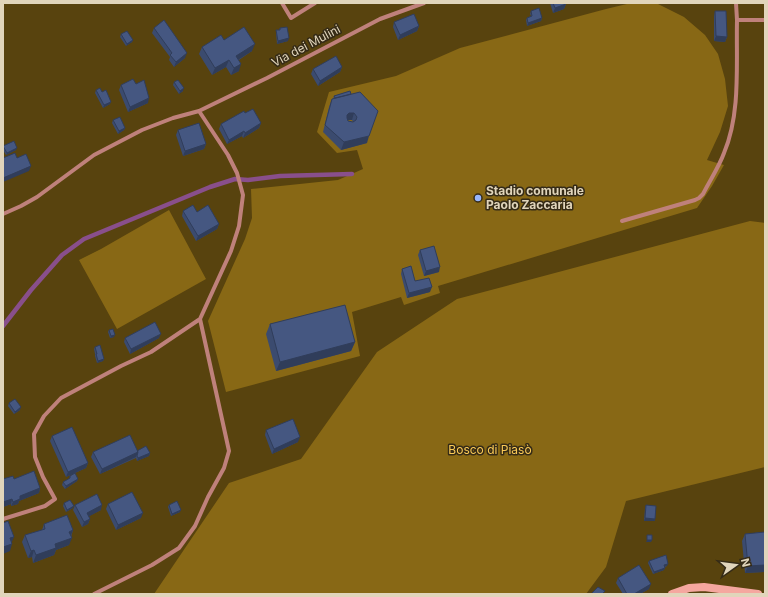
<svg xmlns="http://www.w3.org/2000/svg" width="768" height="597" font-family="Inter,sans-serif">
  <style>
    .green { fill: #886815 }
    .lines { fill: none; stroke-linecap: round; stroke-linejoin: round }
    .stream { stroke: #894f8b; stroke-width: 4.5 }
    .street { stroke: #bf817b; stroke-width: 4 }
    .secondary { stroke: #f5a79f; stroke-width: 8 }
    .wall { fill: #3b4b6f; fill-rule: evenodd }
    .shaded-wall { fill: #303d5a }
    .building { fill: #455781; stroke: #303d5a; fill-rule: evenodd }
    .poi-dot { fill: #97b6fd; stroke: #352b17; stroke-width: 1.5 }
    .labels { text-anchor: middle; stroke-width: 3; stroke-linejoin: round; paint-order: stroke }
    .street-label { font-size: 12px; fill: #e1d5bb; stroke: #352b17 }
    .poi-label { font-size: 12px; font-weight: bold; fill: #e1d5bb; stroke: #352b17; text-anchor: start }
    .park-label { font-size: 12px; fill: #fbca56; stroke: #352b17 }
  </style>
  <rect width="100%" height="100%" fill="#58430e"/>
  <!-- green -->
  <path class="green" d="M631 3H656L684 17 705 35 718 54 725 79 728 106 720 132 707 160 724 165 712 186 697 208 438 286 440 293 404 305 401 297 352 312 360 356 226 392 208 321 245 239 252 218 251 189 338 180 363 169 357 150 337 153 317 132 329 92 396 76 460 48 606 9Z
    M169 210 206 279 117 329 79 260 101 249Z
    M750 221 765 223V467L626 501 606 567 586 594H154L229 483 301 459 377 352 457 299Z"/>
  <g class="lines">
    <!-- stream -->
    <path class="stream" d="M3 326 31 290 62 255 84 239 210 187 235 179 248 180 280 176 352 174"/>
    <!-- street -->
    <path class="street" d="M282 3 291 18 315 3
      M736 3 737 20H765
      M3 214 21 206 37 197 94 155 142 130 173 118 199 111 267 78 380 19 424 3
      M622 221 695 200 699 198 703 194C710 180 719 167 724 153 741 113 736 63 737 20
      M3 519 45 506 55 499 43 477 35 457 34 434 44 416 61 398 121 366 151 352 200 319 231 251 239 226 243 195 237 173 228 155 199 111
      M94 594 152 565 179 548 195 526 208 497 224 468 229 451 200 319"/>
    <!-- secondary -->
    <path class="secondary" d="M672 594 689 588 704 587 758 594"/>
  </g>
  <!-- wall -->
  <path class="wall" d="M550 3H565L566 4 564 9 553 13Z
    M531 11 542 18 541 21 527 26 526 20 527 18 531 16 530 14Z
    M715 11 727 37 725 42 714 41V16Z
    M394 22 419 26 417 31 398 40 393 27Z
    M154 28 185 58 174 67 169 60 170 57 152 33Z
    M280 28 288 41 277 44 276 33V30H279Z
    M121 34 133 40 132 42 126 46 120 37Z
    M224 40 252 51 239 60V71L231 75 226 67 212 75 199 54 202 47Z
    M342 67 340 72 318 86 311 74 313 69Z
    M174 82 183 91 179 94 173 85Z
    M121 85 148 103 128 112 119 90Z
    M96 90 102 92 110 104 103 108 95 93Z
    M350 91 367 143 341 150 323 132 329 107 332 99H333L334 96ZM348 120H352L353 122 348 121Z
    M245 113 261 123 259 128 243 138 242 136 227 144 219 129 221 124Z
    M113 120 125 128 124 130 118 134 112 123Z
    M178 130 206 144 204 149 183 156 176 135Z
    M3 146 16 150 6 155 3 150Z
    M183 211 197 212 219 224 217 229 196 241 182 216Z
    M420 250 439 272 424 276 418 255Z
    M402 269 415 281 430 292 407 298 401 274Z
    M270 324 355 342 351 351 276 371 266 334Z
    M109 330 114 337 110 338 108 332Z
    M125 338H159L130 354 124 342Z
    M95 347 104 359 103 361 97 363 95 356V354L94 349Z
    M9 403 20 410 14 414 8 406Z
    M266 430 298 442 272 454 265 435Z
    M52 436 88 463 86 468 66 477 50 441Z
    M137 451 150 453 149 456 137 461 136 458 100 474 91 457 93 452Z
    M70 476 78 479 77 481 65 489 62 485 63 482 69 479Z
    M3 479H14L40 488 39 493 19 501 18 504 11 506V504L3 507Z
    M64 503 73 508 66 512 63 506Z
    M108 504 141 518 116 530 106 509Z
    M75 505 101 510 89 516 90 519 88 524 82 527 73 510Z
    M169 505 180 512 171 516 168 507Z
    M646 505 655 521H644L645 508Z
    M44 524 73 530 69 545 56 550 54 555 33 563 32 557 28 558 22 542 25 535 42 530Z
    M765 532V576L764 572 745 573 742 541 745 534Z
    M649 561 667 566 665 567 664 570 653 574 648 563Z
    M618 578 649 589 640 594H623L616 583Z"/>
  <!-- shaded-wall -->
  <path class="shaded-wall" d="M566 4 564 9 553 13 555 8Z
    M542 18 541 21 527 26 528 23Z
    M419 26 417 31 398 40 400 35Z
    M716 36 727 37 725 42 714 41Z
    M289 38 288 41 277 44 278 41Z
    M133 40 132 42 126 46 127 44Z
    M255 44 252 51 233 63 236 56Z
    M187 53 185 58 174 67 176 62Z
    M229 60 226 67 212 75 215 68Z
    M241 64 239 71 231 75 234 68Z
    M342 67 340 72 318 86 320 81Z
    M184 88 183 91 179 94 180 91Z
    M149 98 148 103 128 112 130 107Z
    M111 102 110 104 103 108 104 105Z
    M349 113H354L352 120H347V115Z
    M261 123 259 128 243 138 245 133Z
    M125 128 124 130 118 134 119 131Z
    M244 131 242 136 227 144 229 140Z
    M369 136 367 143 341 150 344 142Z
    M206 144 204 149 183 156 185 151Z
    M17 148 16 150 6 155 7 153Z
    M31 166 29 171 3 182V178Z
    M219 224 217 229 196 241 198 236Z
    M440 267 439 272 424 276 426 271Z
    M432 287 430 292 407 298 409 293Z
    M161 334 159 338 130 354 131 349Z
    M115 335 114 337 110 338 111 336Z
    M355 342 351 351 276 371 280 362Z
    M104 359 103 361 97 363 98 361Z
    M21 407 20 410 14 414 15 412Z
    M300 437 298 442 272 454 274 449Z
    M138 452 136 457 100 474 102 469Z
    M150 453 149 456 137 461 138 458Z
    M88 463 86 468 66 477 68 472Z
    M78 479 77 481 65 489 66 486Z
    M40 488 39 493 19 501 18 504 11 506 13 502 20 496Z
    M12 499 11 504 3 507V502Z
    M102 505 101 510 86 518 87 513Z
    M74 506 73 508 66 512 67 510Z
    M181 510 180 512 171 516 172 514Z
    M143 513 141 518 116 530 118 525Z
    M645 518 655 519V521H644Z
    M90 519 88 524 82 527 84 522Z
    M73 530 70 538 69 532Z
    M14 537 11 544 10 538Z
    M72 538 69 545 56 550 54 555 33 563 36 555 55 544Z
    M647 540H652L651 542H646Z
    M12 544 10 551 3 554V547Z
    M34 550 32 557 28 558 31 551Z
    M668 564 667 566 663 567 664 565Z
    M765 565 764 572 745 573 748 566Z
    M665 568 664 570 653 574 654 572Z
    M651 584 649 589 640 594H634Z"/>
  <!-- building -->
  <path class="building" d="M553 3H565L566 4 555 8Z
    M539 8 542 18 528 23 527 18 532 16 531 11Z
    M715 11H726L727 37 716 36Z
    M414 14 419 26 400 35 394 22Z
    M164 20 187 53 176 62 170 55 172 53 154 28Z
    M244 27 255 44 236 56 241 64 234 68 229 60 215 68 202 47 221 35 224 40Z
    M287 27 289 38 278 41 276 30H280V28Z
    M127 31 133 40 127 44 121 34Z
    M336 56 342 67 320 81 313 69Z
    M133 79 136 84 144 80 149 98 130 107 121 85Z
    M178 80 184 88 180 91 174 82Z
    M100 88 102 92 106 90 111 102 104 105 96 90Z
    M350 91 351 94 335 98 334 96Z
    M360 92 378 111 369 136 344 142 325 125 332 99ZM349 113H354L357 117 356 120 353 122 348 121 347 118V115Z
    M253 109 261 123 245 133 244 131 229 140 221 124 244 111 245 113Z
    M120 117 125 128 119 131 113 120Z
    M199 123 206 144 185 151 178 130Z
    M14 141 17 148 7 153 3 146Z
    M15 153 17 158 26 154 31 166 3 178V158Z
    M193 205 197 212 208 205 219 224 198 236 183 211Z
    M434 246 440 267 426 271 420 250Z
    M411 266 415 281 429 278 432 287 409 293 402 269Z
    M345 305 355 342 280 362 270 324Z
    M155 322 161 334 131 349 125 338Z
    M113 329 115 335 111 336 109 330Z
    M100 345 104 359 98 361 96 354H97L95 347Z
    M15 399 21 407 15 412 9 403Z
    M293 419 300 437 274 449 266 430Z
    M72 427 88 463 68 472 52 436Z
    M130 435 138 452 102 469 93 452Z
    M146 446 150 453 138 458 137 456 138 452 137 451Z
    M34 471 40 488 20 496V499L13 502 12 499 3 502V479L13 476 14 479Z
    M75 473 78 479 66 486 63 482 70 478V476Z
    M132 492 143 513 118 525 108 504Z
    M97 494 102 505 87 513 90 519 84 522 75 505Z
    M70 500 74 506 67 510 64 503Z
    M177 501 181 510 172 514 169 505Z
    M646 505 656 506 655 519 645 518Z
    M67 515 73 530 69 532 72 538 55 544 56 548 36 555 34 550 31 551 25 535 45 529 44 524Z
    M8 521 14 537 10 538 12 544 3 547V523Z
    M765 532V565L748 566 745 534Z
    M647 535H652V540H647Z
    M666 555 668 564 664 565 665 568 654 572 649 561Z
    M639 565 651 584 634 594H627L618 578Z
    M598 587 605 591 602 594H593L592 593Z"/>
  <!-- markers -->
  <circle class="poi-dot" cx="478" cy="198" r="4"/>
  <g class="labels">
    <!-- street labels -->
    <g class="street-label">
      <text transform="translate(306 46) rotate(-28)" y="4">Via dei Mulini</text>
    </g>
    <!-- poi labels -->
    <g class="poi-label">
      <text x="486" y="195">Stadio comunale<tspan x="486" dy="14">Paolo Zaccaria</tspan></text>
    </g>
    <!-- park labels -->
    <g class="park-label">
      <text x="490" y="454">Bosco di Piasò</text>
    </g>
  </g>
  <!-- border -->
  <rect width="768" height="597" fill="none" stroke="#e1d5bb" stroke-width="8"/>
  <!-- north arrow -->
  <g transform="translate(736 565) rotate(76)" stroke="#352b17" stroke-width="3" paint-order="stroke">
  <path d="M0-3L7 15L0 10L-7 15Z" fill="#e1d5bb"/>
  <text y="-6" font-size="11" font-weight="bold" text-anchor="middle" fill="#e1d5bb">N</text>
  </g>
</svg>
